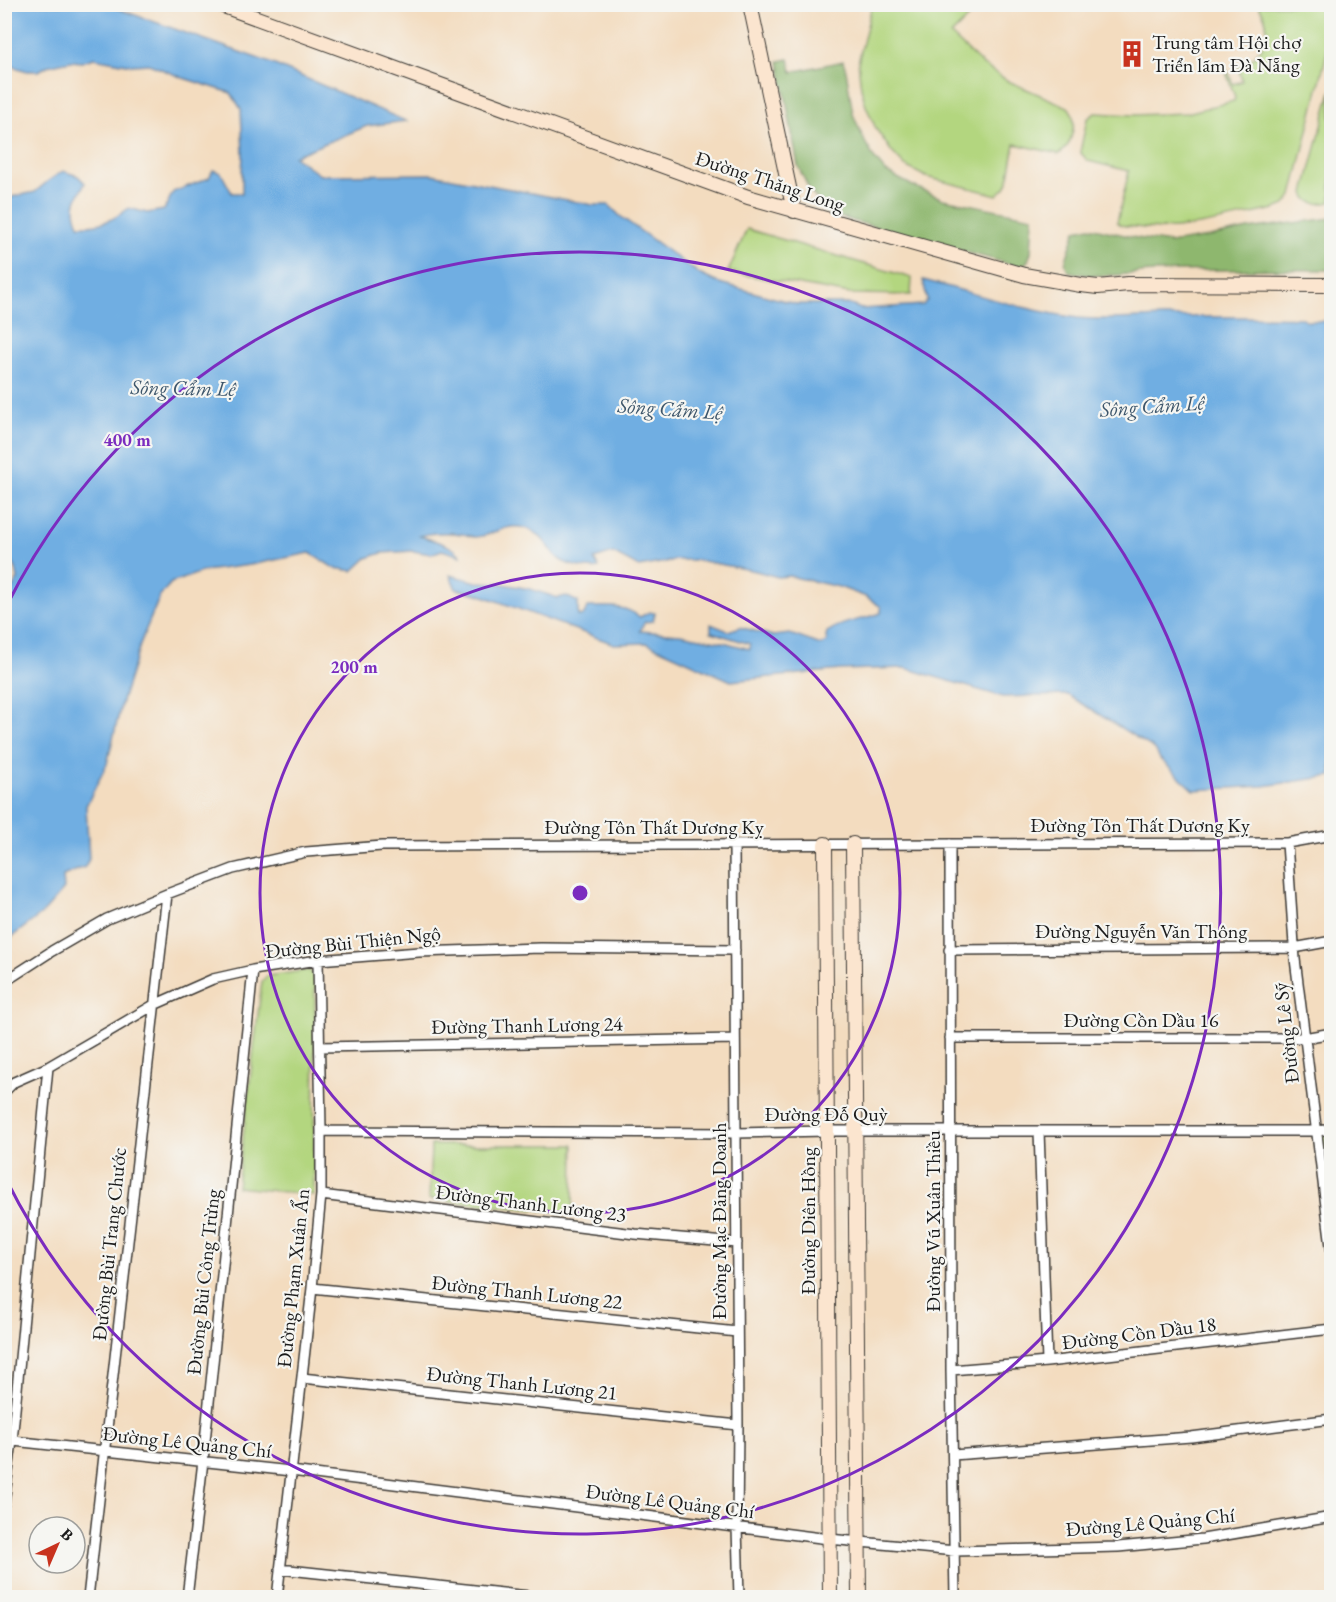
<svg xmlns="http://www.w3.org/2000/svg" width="1336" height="1602" font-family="'EB Garamond',serif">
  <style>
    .green { fill: #b3d67f; stroke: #68794e; stroke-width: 1.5 }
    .forest { fill: #8eb76e; stroke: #556a45; stroke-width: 1.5 }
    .water { fill: #6faee2; stroke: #46657f; stroke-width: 1.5 }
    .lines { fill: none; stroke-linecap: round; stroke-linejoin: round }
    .street-casing { stroke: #3c3934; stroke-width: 12 }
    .secondary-casing { stroke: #3c3934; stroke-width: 16 }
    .street { stroke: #fff; stroke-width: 9 }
    .secondary { stroke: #fbe5cf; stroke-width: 14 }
    .ring { fill: none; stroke: #7b2cbf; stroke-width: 3 }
    .labels { text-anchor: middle; stroke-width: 4.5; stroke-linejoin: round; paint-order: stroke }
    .poi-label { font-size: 20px; fill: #1c1c1c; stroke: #f6f6f2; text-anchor: start }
    .street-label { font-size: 20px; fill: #1c1c1c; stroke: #f6f6f2 }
    .water-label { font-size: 21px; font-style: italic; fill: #3d566b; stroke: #f6f6f2 }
    .centre { fill: #7b2cbf; stroke: #f6f6f2; stroke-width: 3 }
    .ring-label { font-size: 18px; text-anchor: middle; font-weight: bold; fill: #7b2cbf; stroke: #f6f6f2; stroke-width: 4.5; stroke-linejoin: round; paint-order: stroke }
  </style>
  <rect width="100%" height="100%" fill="#f6f6f2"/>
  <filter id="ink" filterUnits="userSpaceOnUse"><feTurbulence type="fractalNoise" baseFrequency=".0167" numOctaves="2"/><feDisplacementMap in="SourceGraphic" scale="12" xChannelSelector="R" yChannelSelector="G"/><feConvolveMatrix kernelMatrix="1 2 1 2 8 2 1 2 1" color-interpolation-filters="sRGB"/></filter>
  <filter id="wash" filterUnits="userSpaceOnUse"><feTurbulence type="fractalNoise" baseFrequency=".008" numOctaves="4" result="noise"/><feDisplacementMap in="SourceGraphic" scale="24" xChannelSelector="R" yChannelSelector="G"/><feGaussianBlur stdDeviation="1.35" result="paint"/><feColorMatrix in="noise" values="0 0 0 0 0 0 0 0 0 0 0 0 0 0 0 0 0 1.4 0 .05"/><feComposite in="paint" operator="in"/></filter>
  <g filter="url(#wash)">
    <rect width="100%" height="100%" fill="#f3dcbf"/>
    <!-- green -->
    <path class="green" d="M872 5H969L974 12 951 35 983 65 1008 81 1068 107C1079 119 1072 147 1059 154L1015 144 1008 181 1005 188 997 195 926 177 905 166 892 152 876 129 866 106 861 88 858 63Z
      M1258 5H1331V36L1292 196 1285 205 1275 209C1230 218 1180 234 1135 227 1128 226 1122 227 1117 222L1129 171 1088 161 1080 152 1087 119 1095 113 1134 115 1187 113 1234 101 1235 97 1226 72 1228 71 1233 84 1242 81 1238 67C1264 55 1276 30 1258 5Z
      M1331 91V202C1321 204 1308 206 1304 193Z
      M747 229 912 278 911 295 850 294 728 272Z
      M309 970 315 976 314 1195 237 1187 262 981 267 976Z
      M1331 1129V1254L1317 1131Z
      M431 1145H574L573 1214 429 1199Z"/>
    <!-- forest -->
    <path class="forest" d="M789 59 792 72 843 61 846 70 853 114 865 142 874 158 886 172 913 186 943 199 1033 217 1031 252 1028 261 1020 267 829 214 810 191 798 166 779 61Z
      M1331 218V270C1273 269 1214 269 1155 272 1127 273 1096 280 1068 271L1065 263 1076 230 1090 227 1137 238 1170 243 1209 237 1248 229Z"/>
    <!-- water -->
    <path class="water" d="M5 4 107 5 268 62 406 121 367 126 294 156 320 175 432 174 593 205H609L620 216 701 275 716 282 796 304H848L861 309 923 305 927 300 923 280C974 293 1026 311 1078 318 1106 321 1133 318 1161 317 1208 316 1255 317 1303 318L1307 321H1331V776L1264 786 1194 790 1160 759 1155 749 1068 695 1003 697 905 668 841 670 731 681 647 643 614 644 478 594 456 589 450 575 477 582 498 583 530 589 558 598 566 596 578 602V616L584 615 587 607C606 607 624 604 640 617L649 612 655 613 653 621 645 622 640 631 680 634 727 643 750 649V644L711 632V624L728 631 740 627 773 636 790 634 821 645 827 642 826 637 827 632C843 621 863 620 881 613V607L866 597 839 587 789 576 778 577 756 571 697 560H677L639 567 613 553 594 559 599 568C587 570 563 565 556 556 548 547 544 538 534 532 508 518 498 536 475 537 471 537 466 534 462 534 447 532 434 532 420 536 434 541 452 544 461 556L442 550 431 554 413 551 382 553 367 558 353 571 334 568 310 553 250 565 204 571 171 583 160 596 142 639 122 701 107 764 86 806 89 859 85 867 63 876 64 889 43 913 5 942 4 601 18 579 16 569 4 546 5 201 7 198 35 192 48 181 63 171 78 176 85 183C76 200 71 206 79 225 99 226 112 221 129 208L147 213 164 210 173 192 209 178 213 170 221 173 232 193H242V171L243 155 241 109 231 93 183 78 149 64 132 65 94 58 82 62 70 61 47 66 39 71H27L5 64Z"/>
  </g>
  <g filter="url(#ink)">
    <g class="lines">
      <defs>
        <path id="street" d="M1287 843 1295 959 1332 1254
          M950 844 951 1370 955 1598
          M734 845 738 1425 737 1527 739 1598
          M949 950 1294 948 1332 941
          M4 982 52 951 107 919 167 894 233 869 306 852 382 846 1287 843 1332 835
          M950 1038H1304L1332 1033
          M320 1047 735 1039
          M4 1092 14 1082 48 1067 154 1005 213 979 253 970 318 960 419 952 541 948 735 950
          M321 1131 736 1133 827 1131H1317L1332 1129
          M1039 1131 1047 1362
          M321 1195 635 1234 737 1243
          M312 1288 737 1332
          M951 1370 1047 1362 1332 1329
          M302 1378 738 1425
          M4 1440 291 1471 829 1539 955 1551 1118 1547 1203 1539 1332 1517
          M953 1455 1191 1437 1332 1419
          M4 1503 12 1441 48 1067
          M280 1569 548 1598
          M88 1598 167 894
          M187 1598 203 1461 253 970
          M277 1598 312 1288 321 1195V1131L318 960"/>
        <path id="secondary" d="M218 4 748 197 1024 275 1081 285 1098 287 1128 284 1332 285
          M750 4 794 211
          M825 844 830 1598
          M853 844 859 1598"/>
      </defs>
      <!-- street casing -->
      <use href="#street" class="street-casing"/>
      <!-- secondary casing -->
      <use href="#secondary" class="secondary-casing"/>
      <!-- street -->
      <use href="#street" class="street"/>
      <!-- secondary -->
      <use href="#secondary" class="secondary"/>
    </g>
  </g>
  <!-- distance rings -->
  <g class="ring">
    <circle cx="580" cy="893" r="320"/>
    <path d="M6 607A641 641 0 1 1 6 1179"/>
  </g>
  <!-- icons -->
  <defs>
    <symbol id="building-bare" viewBox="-9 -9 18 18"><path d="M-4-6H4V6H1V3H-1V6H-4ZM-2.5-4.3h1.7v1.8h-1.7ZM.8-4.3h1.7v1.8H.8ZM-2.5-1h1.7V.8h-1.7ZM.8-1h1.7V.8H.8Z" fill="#c8321e" stroke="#f6f6f2" stroke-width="2.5" paint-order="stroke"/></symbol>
  </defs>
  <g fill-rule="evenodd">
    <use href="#building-bare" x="1113" y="35" width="38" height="38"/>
  </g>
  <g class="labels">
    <!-- poi labels -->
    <g class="poi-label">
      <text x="1152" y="49">Trung tâm Hội chợ<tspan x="1152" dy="23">Triển lãm Đà Nẵng</tspan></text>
    </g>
    <!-- street labels -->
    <g class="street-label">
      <text transform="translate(770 181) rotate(18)" y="7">Đường Thăng Long</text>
      <text x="1140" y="832">Đường Tôn Thất Dương Kỵ</text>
      <text x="654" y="834">Đường Tôn Thất Dương Kỵ</text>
      <text x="1141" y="938">Đường Nguyễn Văn Thông</text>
      <text transform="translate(353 942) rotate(-6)" y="7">Đường Bùi Thiện Ngộ</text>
      <text x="1141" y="1027">Đường Cồn Dầu 16</text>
      <text transform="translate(527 1025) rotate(-1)" y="7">Đường Thanh Lương 24</text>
      <text transform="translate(1286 1033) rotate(-97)" y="7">Đường Lê Sỹ</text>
      <text x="826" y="1121">Đường Đỗ Quỳ</text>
      <text transform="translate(531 1203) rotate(7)" y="7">Đường Thanh Lương 23</text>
      <text transform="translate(719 1221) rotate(-90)" y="7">Đường Mạc Đăng Doanh</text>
      <text transform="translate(808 1221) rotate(-90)" y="7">Đường Diên Hồng</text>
      <text transform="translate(933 1221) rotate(-90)" y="7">Đường Vũ Xuân Thiều</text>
      <text transform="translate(109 1244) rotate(-84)" y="7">Đường Bùi Trang Chước</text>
      <text transform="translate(293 1278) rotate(-84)" y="7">Đường Phạm Xuân Ẩn</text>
      <text transform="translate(203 1282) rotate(-84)" y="7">Đường Bùi Công Trừng</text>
      <text transform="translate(527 1292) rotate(6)" y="7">Đường Thanh Lương 22</text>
      <text transform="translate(1139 1333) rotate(-7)" y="7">Đường Cồn Dầu 18</text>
      <text transform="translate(522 1383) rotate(6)" y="7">Đường Thanh Lương 21</text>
      <text transform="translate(187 1442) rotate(6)" y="7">Đường Lê Quảng Chí</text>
      <text transform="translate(670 1501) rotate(7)" y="7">Đường Lê Quảng Chí</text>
      <text transform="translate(1150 1522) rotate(-5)" y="7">Đường Lê Quảng Chí</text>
    </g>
    <!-- water labels -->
    <g class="water-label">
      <text transform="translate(183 388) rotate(1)" y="7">Sông Cẩm Lệ</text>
      <text transform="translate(1152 406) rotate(-4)" y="7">Sông Cẩm Lệ</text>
      <text transform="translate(670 409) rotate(4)" y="7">Sông Cẩm Lệ</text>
    </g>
  </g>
  <circle cx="580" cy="893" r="9" class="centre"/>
  <g class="ring-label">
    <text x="127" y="446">400 m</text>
    <text x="354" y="673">200 m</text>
  </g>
  <!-- margin -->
  <rect width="1336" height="1602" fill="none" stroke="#f6f6f2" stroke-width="24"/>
  <!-- north arrow -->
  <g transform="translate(57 1545) rotate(44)"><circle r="28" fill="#f6f6f2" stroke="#9f9f9c" stroke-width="1.5"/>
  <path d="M0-4.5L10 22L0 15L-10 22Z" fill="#c8321e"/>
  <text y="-9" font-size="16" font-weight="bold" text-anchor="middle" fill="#1c1c1c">B</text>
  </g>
</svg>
